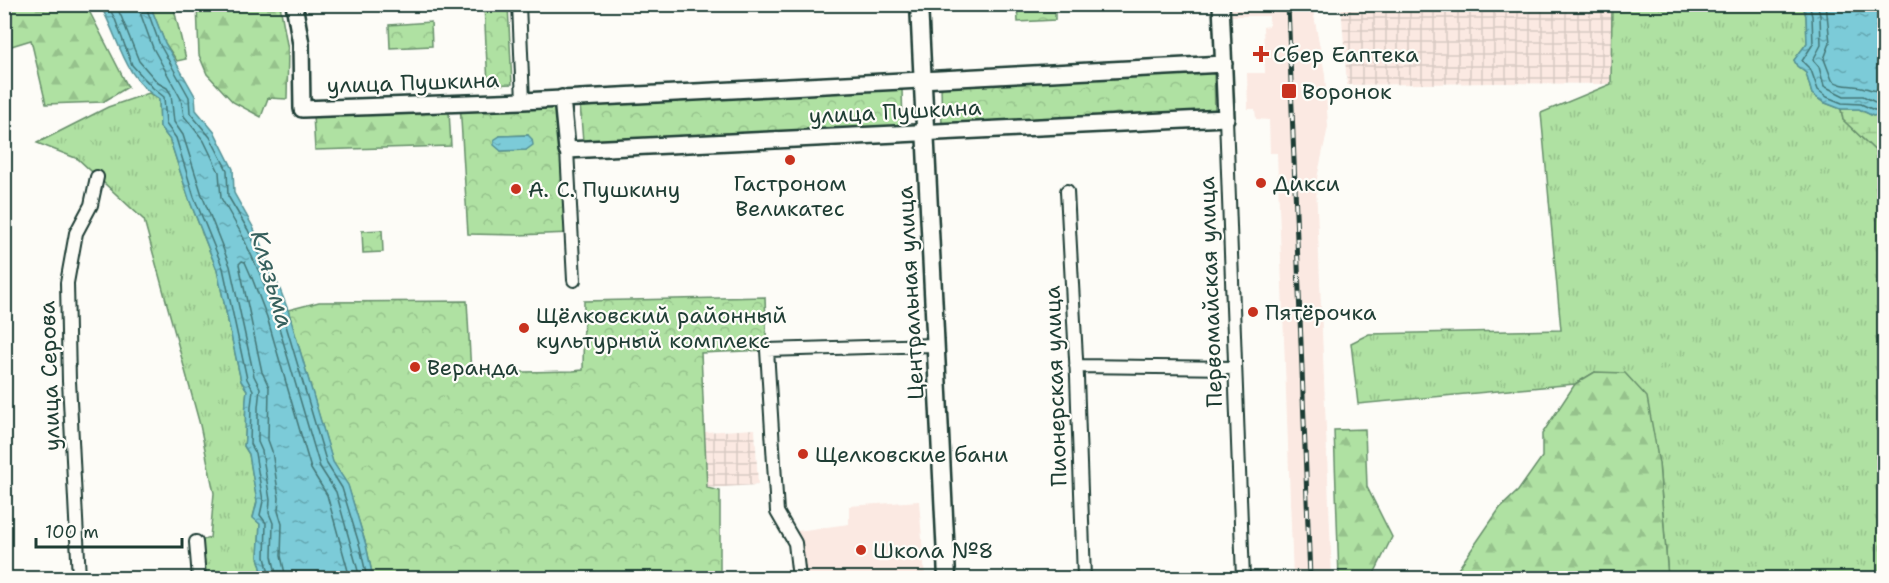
<svg xmlns="http://www.w3.org/2000/svg" width="1889" height="583" font-family="'Shantell Sans',sans-serif">
  <style>
    .built { fill: #fbe9e2 }
    .industrial { fill: url(#industrial-grid) }
    .grass { fill: url(#grass-tufts); stroke: #678f6b; stroke-width: 1.5 }
    .forest { fill: url(#forest-firs); stroke: #678f6b; stroke-width: 1.5 }
    .wetland { fill: url(#wetland-marsh); stroke: #678f6b; stroke-width: 1.5 }
    .park { fill: url(#park-crowns); stroke: #678f6b; stroke-width: 1.5; fill-rule: evenodd }
    .water { fill: url(#water-ripples); stroke: #569296; stroke-width: 1.5 }
    .lines { fill: none; stroke-linecap: round; stroke-linejoin: round }
    .shore { stroke: #447676; stroke-width: 1.5 }
    .minor-casing { stroke: #1f3d34; stroke-width: 16 }
    .tertiary-casing { stroke: #1f3d34; stroke-width: 20 }
    .secondary-casing { stroke: #1f3d34; stroke-width: 21 }
    .minor { stroke: #fdfcf7; stroke-width: 12 }
    .tertiary { stroke: #fdfcf7; stroke-width: 15 }
    .secondary { stroke: #fdfcf7; stroke-width: 16 }
    .rail-casing { stroke: #1f3d34; stroke-width: 5 }
    .rail { stroke: #fdfcf7; stroke-width: 3; stroke-dasharray: 9; stroke-linecap: butt }
    .poi-dot { fill: #c8321e; stroke: #fdfcf7; stroke-width: 2 }
    .labels { text-anchor: middle; stroke-width: 4.5; stroke-linejoin: round; paint-order: stroke }
    .poi-label { font-size: 22px; fill: #1f3d34; stroke: #fdfcf7; text-anchor: start }
    .street-label { font-size: 22px; fill: #1f3d34; stroke: #fdfcf7 }
    .water-label { font-size: 24px; font-style: italic; fill: #36605d; stroke: #fdfcf7 }
  </style>
  <defs>
    <pattern id="industrial-grid" width="8" height="8" patternUnits="userSpaceOnUse" patternTransform="scale(1.5)"><rect width="8" height="8" fill="#fbe9e2"/><path d="M0 4h8M4 0v8" fill="none" stroke="#d7c9c2"/></pattern>
    <pattern id="grass-tufts" width="24" height="20" patternUnits="userSpaceOnUse" patternTransform="scale(1.5)"><rect width="24" height="20" fill="#afe1a2"/><path d="M3 7l-1-3M5 7V3M7 7l1-3M15 17l-1-3M17 17v-4M19 17l1-3" fill="none" stroke="#96c28c"/></pattern>
    <pattern id="forest-firs" width="22" height="20" patternUnits="userSpaceOnUse" patternTransform="scale(1.5)"><rect width="22" height="20" fill="#afe1a2"/><path d="M5 1l3.5 6h-7zM16 11l3.5 6h-7z" fill="#96c28c"/></pattern>
    <pattern id="wetland-marsh" width="20" height="14" patternUnits="userSpaceOnUse" patternTransform="scale(1.5)"><rect width="20" height="14" fill="#afe1a2"/><path d="M1 5h8M5 5V1M11 12h8M15 12V8" fill="none" stroke="#96c28c"/></pattern>
    <pattern id="park-crowns" width="20" height="18" patternUnits="userSpaceOnUse" patternTransform="scale(1.5)"><rect width="20" height="18" fill="#afe1a2"/><path d="M2 6a3 3 0 1 1 6 0M12 15a3 3 0 1 1 6 0" fill="none" stroke="#96c28c"/></pattern>
    <pattern id="water-ripples" width="26" height="14" patternUnits="userSpaceOnUse" patternTransform="scale(1.5)"><rect width="26" height="14" fill="#7bcbd8"/><path d="M2 4q2-2 4 0t4 0M15 11q2-2 4 0t4 0" fill="none" stroke="#64a6b0"/></pattern>
  </defs>
  <rect width="100%" height="100%" fill="#fdfcf7"/>
  <filter id="ink" filterUnits="userSpaceOnUse"><feTurbulence type="fractalNoise" baseFrequency=".0167" numOctaves="2"/><feDisplacementMap in="SourceGraphic" scale="12" xChannelSelector="R" yChannelSelector="G"/><feConvolveMatrix kernelMatrix="1 2 1 2 8 2 1 2 1" color-interpolation-filters="sRGB"/></filter>
  <g filter="url(#ink)">
    <!-- built -->
    <path class="built" d="M1230 5H1312L1325 74 1328 127 1316 183 1332 578H1293L1277 153H1270L1269 120 1256 119 1255 109H1248L1247 73H1265L1263 27 1269 26V16H1231Z
      M919 501 925 578H804L797 531 849 524V506Z"/>
    <!-- industrial -->
    <path class="industrial" d="M1341 5H1612L1611 84 1497 83 1347 85Z
      M755 429 758 485 707 488 705 432Z"/>
    <!-- grass -->
    <path class="grass" d="M1612 5H1803L1806 16 1807 43 1794 60 1797 66 1806 73 1812 94 1823 102 1841 109 1843 120 1884 159V578H1668L1659 463 1595 372 1575 384 1358 404 1351 343 1369 334 1561 330 1541 113 1611 84Z
      M149 93 159 99 160 127 170 140 189 199 217 270 241 381 247 390C244 409 247 427 244 446L249 454 257 502 253 517 260 524 258 557 264 578H199L196 542 210 538 214 493 200 425 144 220 78 159 37 143 108 107Z"/>
    <!-- forest -->
    <path class="forest" d="M4 5H86L128 87 103 102 46 104 31 40 5 48Z
      M197 5H280L288 50 287 99 268 98 261 117 233 102 207 74 199 55Z
      M449 111 451 146 315 150 313 115Z
      M1595 372 1625 373 1647 397 1659 463 1668 578H1452L1500 508 1518 491 1542 457V434L1575 384Z
      M1365 429 1367 487 1392 537 1372 578H1339L1334 430Z"/>
    <!-- wetland -->
    <path class="wetland" d="M1841 109H1859L1873 116 1884 113V159L1843 120Z"/>
    <!-- park -->
    <path class="park" d="M150 5H173L186 59 177 61 165 43Z
      M484 5H508L512 84 488 85Z
      M1017 5H1055V20L1018 22Z
      M431 22 432 46 390 48 389 25Z
      M1214 71 1215 116 942 128 941 86Z
      M902 89 903 126 583 142 580 104Z
      M562 98 571 233 518 235 468 234 460 103ZM528 135 526 150 501 151 500 136Z
      M382 230 383 252 363 253 362 231Z
      M765 297 767 350 701 353 707 488 720 491V578H373L366 545 348 486 333 463 288 310 319 302 467 301 471 373 573 371 583 370 584 301Z"/>
    <!-- water -->
    <path class="water" d="M100 5H150L165 43 195 96 196 110 215 133 233 169 234 193 253 227 272 269 288 310 333 462 348 485 366 545 373 578H264L258 557 260 524 253 518 257 502 249 454 244 446C247 427 244 409 247 390L241 381 217 270 189 199 170 140 160 127 159 99C122 76 120 39 100 5Z
      M1803 5H1884V113L1873 116 1859 109H1841L1823 102 1812 94 1806 73 1797 66 1794 60 1807 43 1806 16Z
      M528 135 532 139 533 145 526 150 501 151 494 145V140L500 136Z"/>
    <g class="lines">
      <!-- shore -->
      <path class="shore" d="M107 4 115 19 132 65 153 88 164 97 166 124 176 138 194 197 223 268 247 379 253 390 251 406 250 444 255 453 263 501 260 515 266 523 265 557 270 578
        M115 4 121 16 139 61 158 83 167 88 171 94 174 122 183 135 202 195 230 266 254 376 260 388 258 407V442L262 451 270 500 269 513 273 523 272 556 277 578
        M137 4 153 48 181 99 184 116 204 141 219 172 221 198 241 233 260 274 275 314 320 467 336 492 360 578
        M145 4 160 45 189 97 190 113 210 137 227 170 228 196 248 230 267 271 282 312 327 464 342 488 360 547 367 578
        M1809 4 1812 16 1813 44 1802 61 1811 70 1818 90 1827 97 1842 103 1861 104 1874 110 1884 108
        M1817 4 1820 15 1821 45 1813 60 1819 67 1824 86 1844 96H1863L1875 102 1884 100
        M1826 4 1830 43 1824 59 1832 80C1843 88 1853 84 1865 88 1873 90 1876 92 1884 91
        M286 578 281 556 282 524 278 511 279 498 272 451 268 440 269 387 262 372 239 264 242 261 245 262 252 278 267 317 311 469 327 495 350 578"/>
      <defs>
        <path id="minor" d="M519 4 523 101
          M1226 118 1243 578
          M567 150 574 280
          M1067 191 1077 377 1084 578
          M1076 366 1235 368
          M196 542 199 578
          M79 578 69 381 67 283 76 233 91 205 97 177
          M799 578 795 543 777 512 767 350 934 345"/>
        <path id="tertiary" d="M294 4 301 44 302 109 523 101 1224 64
          M562 98 567 150 1226 118 1221 4"/>
        <path id="secondary" d="M919 4 947 578"/>
      </defs>
      <!-- minor casing -->
      <use href="#minor" class="minor-casing"/>
      <!-- tertiary casing -->
      <use href="#tertiary" class="tertiary-casing"/>
      <!-- secondary casing -->
      <use href="#secondary" class="secondary-casing"/>
      <!-- minor -->
      <use href="#minor" class="minor"/>
      <!-- tertiary -->
      <use href="#tertiary" class="tertiary"/>
      <!-- secondary -->
      <use href="#secondary" class="secondary"/>
      <defs>
        <path id="rail" d="M1288 4 1310 578"/>
      </defs>
      <!-- rail casing -->
      <use href="#rail" class="rail-casing"/>
      <!-- rail -->
      <use href="#rail" class="rail"/>
    </g>
  </g>
  <!-- markers -->
  <g class="poi-dot">
    <path d="M1258 45h6v6h6v6h-6v6h-6v-6h-6v-6h6z"/>
    <rect x="1281" y="83" width="16" height="16" rx="3"/>
    <circle cx="790" cy="160" r="6"/>
    <circle cx="1261" cy="183" r="6"/>
    <circle cx="516" cy="189" r="6"/>
    <circle cx="1253" cy="312" r="6"/>
    <circle cx="524" cy="328" r="6"/>
    <circle cx="415" cy="367" r="6"/>
    <circle cx="803" cy="454" r="6"/>
    <circle cx="861" cy="550" r="6"/>
  </g>
  <g class="labels">
    <!-- poi labels -->
    <g class="poi-label">
      <text x="1273" y="62">Сбер Еаптека</text>
      <text x="1302" y="99">Воронок</text>
      <text x="790" y="191" text-anchor="middle">Гастроном<tspan x="790" dy="25">Великатес</tspan></text>
      <text x="1273" y="191">Дикси</text>
      <text x="528" y="197">А. С. Пушкину</text>
      <text x="1265" y="320">Пятёрочка</text>
      <text x="536" y="323">Щёлковский районный<tspan x="536" dy="25">культурный комплекс</tspan></text>
      <text x="427" y="375">Веранда</text>
      <text x="815" y="462">Щелковские бани</text>
      <text x="873" y="558">Школа №8</text>
    </g>
    <!-- street labels -->
    <g class="street-label">
      <text transform="translate(413 82) rotate(-2)" y="8">улица Пушкина</text>
      <text transform="translate(895 111) rotate(-3)" y="8">улица Пушкина</text>
      <text transform="translate(1210 292) rotate(-92)" y="8">Первомайская улица</text>
      <text transform="translate(910 293) rotate(-93)" y="8">Центральная улица</text>
      <text transform="translate(49 376) rotate(-92)" y="8">улица Серова</text>
      <text transform="translate(1055 386) rotate(-92)" y="8">Пионерская улица</text>
    </g>
    <!-- water labels -->
    <g class="water-label">
      <text transform="translate(272 279) rotate(74)" y="8">Клязьма</text>
    </g>
  </g>
  <!-- margin -->
  <rect width="1889" height="583" fill="none" stroke="#fdfcf7" stroke-width="24"/>
  <rect x="12" y="12" width="1865" height="559" fill="none" stroke="#1f3d34" stroke-width="2" filter="url(#ink)"/>
  <!-- scale -->
  <path d="M36 538v9h146v-9" fill="none" stroke="#1f3d34" stroke-width="3"/>
  <text x="45" y="538" font-size="18" fill="#1f3d34" stroke="#fdfcf7" stroke-width="4.5" paint-order="stroke">100 m</text>
</svg>
